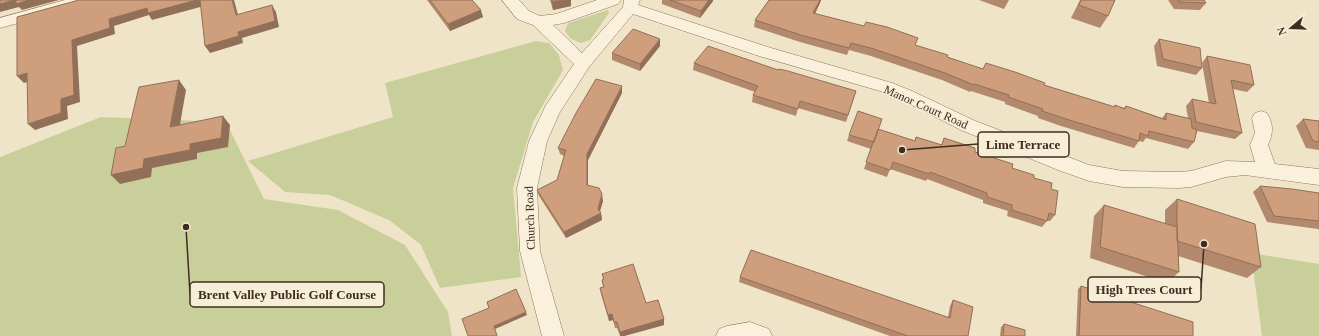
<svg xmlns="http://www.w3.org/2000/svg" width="1319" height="336" font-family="Georgia,serif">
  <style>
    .green { fill: #c9cf9b }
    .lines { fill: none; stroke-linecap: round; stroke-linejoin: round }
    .minor-casing { stroke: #8d765c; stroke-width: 1 }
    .minor { fill: #faf1dc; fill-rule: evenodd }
    .wall { fill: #b2896c }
    .shaded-wall { fill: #916f58 }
    .building { fill: #cf9f7d; stroke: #916f58 }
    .labels { text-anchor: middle; stroke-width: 3; stroke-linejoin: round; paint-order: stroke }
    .street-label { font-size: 12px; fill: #3d2e20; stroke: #f7eed8 }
    .leader { fill: none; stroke: #3d2e20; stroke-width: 1.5 }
    .callout-dot { fill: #3d2e20; stroke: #f7eed8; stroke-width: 1.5 }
    .callout { fill: #f7eed8; stroke: #3d2e20; stroke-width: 1.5 }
    .callout-label { font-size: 13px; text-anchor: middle; font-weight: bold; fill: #3d2e20 }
  </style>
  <rect width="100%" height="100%" fill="#f0e4c8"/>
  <!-- green -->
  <path class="green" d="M608 10 609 13 590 40 581 43 571 39 565 31 568 23Z
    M536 41 549 43 559 55 563 70 533 122 513 188 521 277 440 288 421 245 389 220 330 195 285 192 248 161 393 117 385 83Z
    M101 117 226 122 264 199 338 210 405 245 448 312 452 336H0V157Z
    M1251 253 1319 264V336H1262Z"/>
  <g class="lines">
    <defs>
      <path id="minor" d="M65 0H91L88 4 0 28V18Z
        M502 0H519L529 11 540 16 556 14 597 0H621L618 4 564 23 553 25 582 53 623 7 624 0H640L638 5 771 48 892 83 912 91 973 120 1089 165 1123 171 1179 172 1191 171 1226 161 1255 162 1250 145 1255 133 1252 118 1255 113 1261 111 1267 113C1274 125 1273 133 1268 145L1275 164 1319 169V185L1245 175 1226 177 1191 187 1179 188 1123 187 1089 181 1058 170 961 130 900 99 880 91 759 56 633 14 589 67 560 112 547 141 537 188 540 251 564 336H542L520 251 517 188 529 141 546 105 574 64 533 25 517 19Z
        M750 322 769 329 772 336H716L719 329 727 326Z"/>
    </defs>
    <!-- minor casing -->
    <use href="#minor" class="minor-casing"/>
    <!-- minor -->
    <use href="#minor" class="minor"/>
  </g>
  <!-- wall -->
  <path class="wall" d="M427 0H472L483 17 450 31Z
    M550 0H571V6L553 10Z
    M662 0H713V1L700 18 662 4Z
    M769 0H821L820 3 815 14 916 45 947 57 983 69 986 63 1044 85 1114 107 1115 105 1124 108 1126 106 1162 118 1166 113 1188 118 1186 106 1192 99 1209 103 1202 63 1207 56 1254 85 1247 92 1233 89 1242 133 1235 139 1197 131 1194 142 1188 149 1146 138 1143 142 1139 141 1134 148 1061 126 1038 118V116L1005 104V102L971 91 970 92 942 80 871 56 849 50 847 55 800 42 754 27 755 20Z
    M979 0H1009L1004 9Z
    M1080 0H1115L1108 16 1100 28 1071 18Z
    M1168 0H1204L1206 3 1200 10 1174 9Z
    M1159 39 1202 68 1196 75 1157 66 1154 46Z
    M660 46 640 71 612 60V53Z
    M694 63 778 70 856 91 846 122 798 108 796 116 752 102 753 95 755 92 693 70Z
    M622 93 588 160V186L603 201 600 211 601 213 602 220 566 238 539 196 537 190 557 180 564 156 560 154 558 148Z
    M882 119 871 149 847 141 849 135Z
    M1303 119 1319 121V150L1306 148 1296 126Z
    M878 129 915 141 916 137 941 145 944 138 1034 178 1051 189 1055 215 1050 221H1047L1042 227 1007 216 1008 211 983 203V200L927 179 926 181 890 169 887 177 864 169Z
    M1260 186 1319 193V230L1318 229 1267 222 1253 192Z
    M1177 199 1261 267 1247 278 1178 256 1179 272 1167 283 1090 258 1094 216 1104 205 1165 224V210Z
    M602 274 646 303 664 319V325L624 336H620L617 328H615L613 320 609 321 601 294 600 288 603 287 602 280 603 279Z
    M740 277 948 317 950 306 953 300 968 336H890L739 282Z
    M1081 286 1193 336H1076L1078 289Z
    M1004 324 1025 336H1000L1001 327Z"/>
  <!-- shaded-wall -->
  <path class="shaded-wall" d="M14 0H59L22 10 19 7 0 12V4Z
    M197 0H201L204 6 152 20 149 15 114 26 115 34 77 46 80 102 67 106 68 119 35 130 28 124 61 99 72 40 109 19 147 8Z
    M232 0H234L240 22 236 15Z
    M566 0H571V6L553 10 552 2Z
    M709 0H713V1L700 18 701 11Z
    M820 0H821L820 3 811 21 813 13Z
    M272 5 276 12 279 27 242 38 243 43 210 53 205 46 238 32Z
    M481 10 483 17 450 31 448 24Z
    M660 39V46L640 71V64Z
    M27 73 34 80 24 83 17 76Z
    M179 80 186 90 178 136 170 127Z
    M622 86V93L588 160V192L587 185V154Z
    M223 116 230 125 228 147 197 153V159L152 168 151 177 120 184 111 175 144 159 190 144Z
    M602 194 603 201 599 214 601 213 602 220 566 238 564 232 598 209Z
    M526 312 527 315 495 329 494 326Z
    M612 314 613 320 609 321 608 315Z
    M664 319V325L624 336H620V332Z"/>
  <!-- building -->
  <path class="building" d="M0 0H14L0 4Z
    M16 0H30L16 4Z
    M79 0H197L148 13 147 8 109 19 110 28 72 40 74 95 61 99V113L28 124 27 73 17 76V17Z
    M200 0H232L236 15 272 5 275 21 238 32 239 36 205 46Z
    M430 0H472L481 10 448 24Z
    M552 0H566L552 2Z
    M670 0H709L701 11Z
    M769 0H820L813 13 864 26 866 22 887 27 918 38 915 45 948 55 947 57 983 69 986 63 1015 72 1045 83 1044 85 1115 107V105L1125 109 1126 106 1166 120V113L1191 119 1192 128 1197 130 1194 142 1149 131 1148 136 1140 133 1139 141 1066 119 1042 111 1043 109 1008 97 1009 95 974 84V85L945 73 874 49 851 43 849 48 801 35 755 20Z
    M1081 0H1115L1108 16 1079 5Z
    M1178 0H1204L1206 3 1179 2Z
    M633 29 660 39 640 64 612 53Z
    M1159 39 1200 48 1202 68 1163 59Z
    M708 46 778 70 779 69 788 71 856 91 848 115 800 101 798 109 753 95 758 86 694 63Z
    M1207 56 1250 65 1254 85 1231 80 1242 133 1196 122 1192 99 1216 104Z
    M596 79 622 86 587 154V185L599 188 602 194 598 209 601 213 564 232 537 190 557 180 566 150 558 148 576 113Z
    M179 80 170 127 223 116 221 138 190 144V150L144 159 143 168 111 175 116 148 125 146 139 87Z
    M858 111 882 119 874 142 849 135Z
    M1303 119 1319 121V142L1313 141Z
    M878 129 915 141 916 137 942 145 944 138 975 148V152L1013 164 1012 168 1034 175V178L1052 183 1051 189 1058 191 1055 215 1049 213 1047 221 1012 210V205L987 197V193L930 172 929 174 893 162 890 170 866 162Z
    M1260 186 1292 189 1319 193V221L1274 216Z
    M1177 199 1255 224 1261 267 1177 241Z
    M1104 205 1177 227 1179 272 1100 247Z
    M751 250 950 318 953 300 973 307 968 336H908L740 277Z
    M633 264 646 303 658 300 664 319 620 332 617 322H614L612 314 608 315 600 288 604 287 602 280 604 279 602 274Z
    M1081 286 1193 322V336H1079Z
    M516 289 526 312 494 326 497 336H468L462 319 489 308 487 302Z
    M1004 324 1025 330V336H1003Z"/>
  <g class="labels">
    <!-- street labels -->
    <g class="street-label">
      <text transform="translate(926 107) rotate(24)" y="4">Manor Court Road</text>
      <text transform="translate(530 218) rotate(-92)" y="4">Church Road</text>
    </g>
  </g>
  <!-- callouts -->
  <path class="leader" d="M902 150L978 144M1204 244L1201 289M186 227L190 294"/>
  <g class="callout-dot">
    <circle cx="902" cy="150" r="4"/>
    <circle cx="1204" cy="244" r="4"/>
    <circle cx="186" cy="227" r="4"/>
  </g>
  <g class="callout">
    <rect x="978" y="132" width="91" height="25" rx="4"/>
    <rect x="1088" y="277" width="113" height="25" rx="4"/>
    <rect x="190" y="282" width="194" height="25" rx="4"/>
  </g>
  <g class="callout-label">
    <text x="1023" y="149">Lime Terrace</text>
    <text x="1144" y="294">High Trees Court</text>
    <text x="287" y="299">Brent Valley Public Golf Course</text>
  </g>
  <!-- north arrow -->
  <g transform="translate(1291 28) rotate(251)" stroke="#f7eed8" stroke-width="3" paint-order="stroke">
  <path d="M0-3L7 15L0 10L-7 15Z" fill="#3d2e20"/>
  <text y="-6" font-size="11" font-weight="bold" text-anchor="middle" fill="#3d2e20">N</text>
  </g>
</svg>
